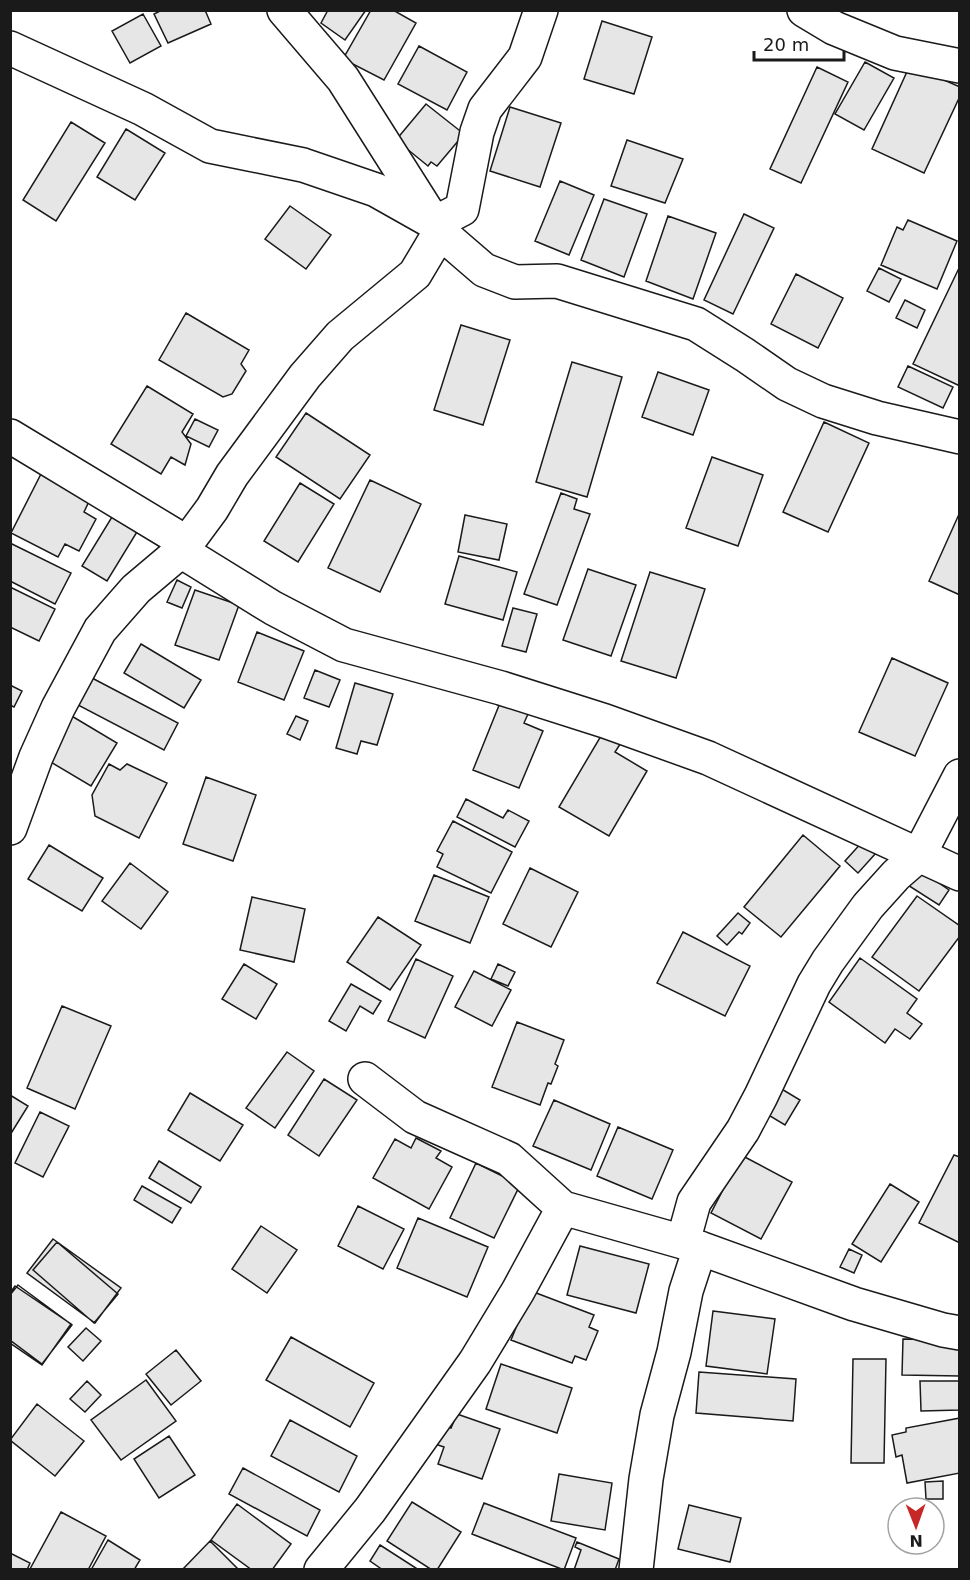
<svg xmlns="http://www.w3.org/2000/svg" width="970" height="1580" font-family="'DejaVu Sans',sans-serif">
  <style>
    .building { fill: #e6e6e6; stroke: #1a1a1a; stroke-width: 1.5 }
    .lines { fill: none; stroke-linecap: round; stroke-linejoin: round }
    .minor-casing { stroke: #1a1a1a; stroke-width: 36 }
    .minor { stroke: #fff; stroke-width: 33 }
  </style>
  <rect width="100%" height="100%" fill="#fff"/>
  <!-- building -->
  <path class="building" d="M162 10H205L211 24 168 43 154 14Z
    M328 10H366L345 40 321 23Z
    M371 10H393L416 23 384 80 343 59Z
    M143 14 161 46 130 63 112 31Z
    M602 21 652 37 634 94 584 79Z
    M419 46 467 72 447 110 398 84Z
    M865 62 894 78 864 130 835 114Z
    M910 65 960 87V96L924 173 872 149Z
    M817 67 848 82 801 183 770 169Z
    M426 104 464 134 437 166 431 162 428 166 396 140Z
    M510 107 561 123 540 187 490 171Z
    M71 122 105 143 56 221 23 200Z
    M126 129 165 153 135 200 97 177Z
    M627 140 683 159 665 203 611 186Z
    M560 181 594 195 569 255 535 241Z
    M604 199 647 214 624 277 581 260Z
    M290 206 331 235 306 269 265 239Z
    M744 214 774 228 733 314 704 300Z
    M668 216 716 233 693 299 646 281Z
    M908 220 957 241 937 289 881 265 897 227 903 230Z
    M960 266V386L913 364Z
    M879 268 901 279 889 302 867 291Z
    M796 274 843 298 818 348 771 324Z
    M905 300 925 310 917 328 896 318Z
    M186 313 249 350 241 364 246 371 232 394 223 397 159 360Z
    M461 325 510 340 483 425 434 410Z
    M572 362 622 377 587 497 536 482Z
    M908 366 953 387 943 408 898 387Z
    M658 372 709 390 693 435 642 417Z
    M147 386 193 414 182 432 191 444 185 465 171 457 161 474 111 444Z
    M306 413 370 455 340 499 276 457Z
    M195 419 218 430 209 447 186 436Z
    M824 422 869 443 828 532 783 512Z
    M712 457 763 475 738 546 686 528Z
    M43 470 92 495 84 512 96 519 79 551 65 544 58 557 11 533Z
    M370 480 421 504 380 592 328 568Z
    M300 483 334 504 298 562 264 541Z
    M561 493 577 499 574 509 590 514 557 605 524 594Z
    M115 512 140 527 107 581 82 566Z
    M960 512V595L929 581Z
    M465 515 507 524 499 560 458 552Z
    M10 543 71 573 55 604 10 581Z
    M459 556 517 572 503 620 445 604Z
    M588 569 636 585 611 656 563 640Z
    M650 572 705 589 676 678 621 661Z
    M177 580 191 587 182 608 167 602Z
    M10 587 55 609 39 641 10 627Z
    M195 590 239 605 219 660 175 645Z
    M513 608 537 614 526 652 502 646Z
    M257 632 304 651 284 700 238 682Z
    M141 644 201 680 184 708 124 673Z
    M892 658 948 683 915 756 859 732Z
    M315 670 340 680 329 707 304 698Z
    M92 678 178 723 164 750 78 705Z
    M355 683 393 694 377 745 361 741 357 754 336 748Z
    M10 685 22 691 14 707 10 705Z
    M504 693 532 705 524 723 543 731 519 788 473 770Z
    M70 715 117 743 91 786 44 758Z
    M296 716 308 721 300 740 287 734Z
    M608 724 626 735 615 752 647 771 609 836 559 807Z
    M109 764 120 770 127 764 167 783 139 838 95 816 92 795Z
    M206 777 256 795 233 861 183 844Z
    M466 799 503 818 508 810 529 821 515 847 457 817Z
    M453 821 512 852 491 893 437 867 443 854 437 851Z
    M803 835 840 866 781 937 744 907Z
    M863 841 876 853 858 873 845 861Z
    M49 845 103 878 82 911 28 879Z
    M130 863 168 892 141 929 102 901Z
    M914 866 949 890 939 905 903 882Z
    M530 868 578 892 551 947 503 924Z
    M434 875 489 897 470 943 415 921Z
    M917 896 960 926V936L919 991 872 957Z
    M252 897 305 909 294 962 240 950Z
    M738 913 750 923 742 934 739 932 727 945 717 936Z
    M378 917 421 945 390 990 347 962Z
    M683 932 750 966 725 1016 657 983Z
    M860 958 917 999 907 1013 922 1024 910 1039 895 1029 885 1043 829 1002Z
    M416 959 453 976 425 1038 388 1021Z
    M244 964 277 984 256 1019 222 999Z
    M498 964 515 972 508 986 491 979Z
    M474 971 511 990 492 1026 455 1007Z
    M351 984 381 1001 373 1014 360 1006 346 1031 329 1021Z
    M62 1006 111 1026 75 1109 27 1088Z
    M517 1022 564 1040 555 1064 558 1066 551 1084 548 1083 540 1105 492 1087Z
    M287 1052 314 1071 275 1128 246 1108Z
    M324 1079 357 1100 319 1156 288 1135Z
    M780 1088 800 1100 785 1125 765 1113Z
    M190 1093 243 1125 220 1161 168 1130Z
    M10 1095 28 1106 10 1135Z
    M554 1100 610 1124 591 1170 533 1146Z
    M40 1112 69 1126 43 1177 15 1163Z
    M618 1127 673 1150 652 1199 597 1176Z
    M416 1138 441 1151 436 1158 452 1167 429 1209 373 1178 395 1139 411 1148Z
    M741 1155 792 1182 761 1239 711 1213Z
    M954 1155 960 1157V1243L919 1223Z
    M159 1161 201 1187 191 1203 149 1178Z
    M476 1163 520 1185 494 1238 450 1218Z
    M890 1184 919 1202 881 1262 852 1244Z
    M142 1186 181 1208 172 1223 134 1200Z
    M358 1206 404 1229 383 1269 338 1246Z
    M418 1218 488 1247 467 1297 397 1268Z
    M261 1226 297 1250 267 1293 232 1269Z
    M53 1239 121 1288 95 1323 27 1273Z
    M57 1242 118 1294 94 1323 33 1270Z
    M580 1246 649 1264 636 1313 567 1295Z
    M849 1249 862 1255 854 1273 840 1267Z
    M18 1285 72 1325 42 1364 10 1340V1295Z
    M15 1286 71 1324 42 1365 10 1343V1293Z
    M531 1291 594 1315 589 1327 598 1331 586 1360 575 1356 572 1363 511 1340Z
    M713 1311 775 1319 767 1374 706 1366Z
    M86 1328 101 1341 83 1361 68 1347Z
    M291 1337 374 1383 350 1427 266 1380Z
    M903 1339 960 1340V1376L902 1375Z
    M176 1350 201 1381 171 1405 146 1374Z
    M853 1359H886L884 1463H851Z
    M501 1364 572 1388 557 1433 486 1409Z
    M699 1372 796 1379 793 1421 696 1413Z
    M146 1380 176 1421 121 1460 91 1420Z
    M87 1381 101 1395 85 1412 70 1399Z
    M920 1381H960V1410L921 1411Z
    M37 1404 84 1441 55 1476 10 1440Z
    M457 1414 500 1429 482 1479 438 1464 444 1447 435 1444 441 1425 451 1428Z
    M960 1418V1473L907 1483 902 1455 896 1457 892 1435 906 1432V1428Z
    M290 1420 357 1456 339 1492 271 1456Z
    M169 1436 195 1475 159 1498 134 1459Z
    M243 1468 320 1510 307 1536 229 1494Z
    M559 1474 612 1483 605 1530 551 1521Z
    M943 1481V1499H926L925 1482Z
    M412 1502 461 1532 437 1570H432L387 1541Z
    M484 1503 576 1538 564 1570 472 1534Z
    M237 1504 291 1544 272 1570H252L211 1540Z
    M689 1505 741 1518 730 1562 678 1549Z
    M61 1512 106 1536 88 1570 30 1569Z
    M108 1540 140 1560 134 1570H91Z
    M210 1541 239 1570H182Z
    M577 1542 619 1559 615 1570H574L581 1550 575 1547Z
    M380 1545 419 1570H383L370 1561Z
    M10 1553 30 1563 27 1570H10Z"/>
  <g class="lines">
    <defs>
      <path id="minor" d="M284 10 343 79 440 232 484 270 515 282 557 281 696 324 745 355 787 384 823 401 877 418 960 437
        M804 10 834 28 895 53 960 66
        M10 48 143 109 210 146 303 165 376 190 431 221
        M440 232 435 223 462 209 477 132 485 109 525 57 541 10
        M10 436 187 543
        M181 551 273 608 344 645 501 688 605 721 708 758 960 874
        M10 828 36 757 58 708 100 630 136 589 181 551 212 509 232 475 305 376 340 336 415 274 440 232
        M365 1079 415 1117 509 1159 563 1208 683 1242 854 1304 943 1330 960 1333
        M683 1242 694 1202 743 1130 761 1096 814 984 828 961 868 906 896 875 919 855 960 776
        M321 1570 370 1510 475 1362 518 1291 563 1208
        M636 1570 646 1479 657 1415 674 1352 686 1291 700 1248"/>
    </defs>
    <!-- minor casing -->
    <use href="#minor" class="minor-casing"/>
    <!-- minor -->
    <use href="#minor" class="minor"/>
  </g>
  <!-- border -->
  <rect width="970" height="1580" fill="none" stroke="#1a1a1a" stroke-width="24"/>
  <!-- north arrow -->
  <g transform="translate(916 1526) rotate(179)"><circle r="28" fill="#ffffff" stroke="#a3a3a3" stroke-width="1.5"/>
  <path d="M0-4.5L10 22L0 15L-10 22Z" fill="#c62828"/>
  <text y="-9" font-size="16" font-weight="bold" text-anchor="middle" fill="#1a1a1a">N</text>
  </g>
  <!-- scale -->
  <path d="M754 51v9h90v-9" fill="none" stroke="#1a1a1a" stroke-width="3"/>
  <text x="763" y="51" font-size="18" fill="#1a1a1a" stroke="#ffffff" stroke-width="4.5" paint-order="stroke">20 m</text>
</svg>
